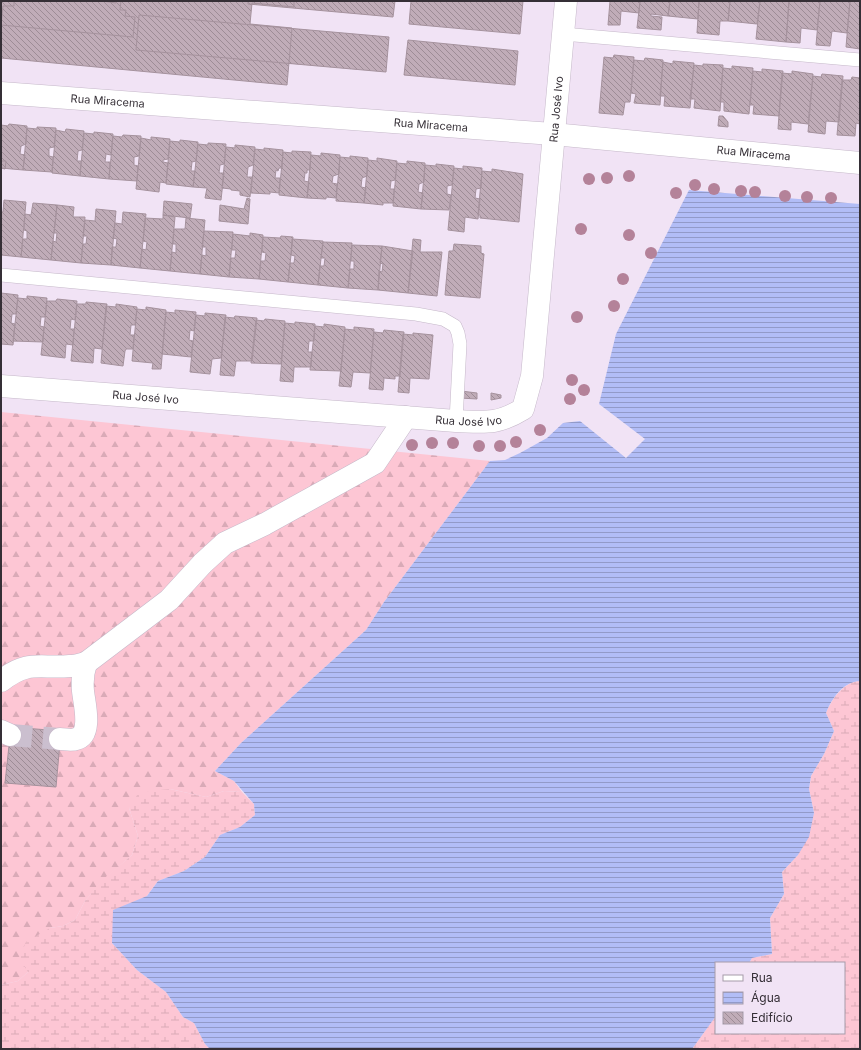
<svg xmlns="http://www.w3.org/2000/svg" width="861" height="1050" font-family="Inter,sans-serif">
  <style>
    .forest { fill: url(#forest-firs) }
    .wetland { fill: url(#wetland-marsh) }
    .water { fill: url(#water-rules) }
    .building { fill: url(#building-back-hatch); stroke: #a5929d }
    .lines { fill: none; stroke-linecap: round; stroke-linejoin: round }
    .minor-tunnel { stroke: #cbbfcf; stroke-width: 22; stroke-dasharray: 22 11; stroke-linecap: butt }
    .service-casing { stroke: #c5b8c9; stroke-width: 14 }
    .minor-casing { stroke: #c5b8c9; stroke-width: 23 }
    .service { stroke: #fff; stroke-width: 13 }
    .minor { stroke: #fff; stroke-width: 22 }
    .tree { fill: #b48299 }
    .labels { text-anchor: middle; stroke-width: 4; stroke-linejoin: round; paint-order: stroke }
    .street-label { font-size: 11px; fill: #352f36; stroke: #f1e3f5 }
  </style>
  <defs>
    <pattern id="forest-firs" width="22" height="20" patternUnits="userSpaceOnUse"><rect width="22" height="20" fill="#fdc6d4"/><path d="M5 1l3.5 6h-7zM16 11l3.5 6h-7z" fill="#d9aab7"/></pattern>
    <pattern id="wetland-marsh" width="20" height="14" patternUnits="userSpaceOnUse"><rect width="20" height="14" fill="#fdc6d4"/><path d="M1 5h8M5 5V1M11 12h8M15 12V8" fill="none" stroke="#d9aab7"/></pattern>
    <pattern id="water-rules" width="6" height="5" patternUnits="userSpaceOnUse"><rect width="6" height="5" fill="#b2bdf6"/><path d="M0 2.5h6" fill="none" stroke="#929ac8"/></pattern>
    <pattern id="building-back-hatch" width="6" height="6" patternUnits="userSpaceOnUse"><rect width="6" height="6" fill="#c0acb8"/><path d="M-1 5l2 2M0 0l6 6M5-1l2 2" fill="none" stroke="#9d8c96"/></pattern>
  </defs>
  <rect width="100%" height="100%" fill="#f1e3f5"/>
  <!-- forest -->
  <path class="forest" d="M1 412 490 461 384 602 366 630 241 743 215 771 234 781 242 792 224 791 206 797 170 789 129 808 138 836 132 855 101 882 85 901 75 920 63 926 50 928 28 972 18 981 1 985Z"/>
  <!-- wetland -->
  <path class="wetland" d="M860 681V1049H692L716 1016V1033H844V963H749L752 958 772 954 770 918 784 894 782 872 798 855 814 813 809 789 811 776 824 754 834 731 826 713C832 699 843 682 860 681Z
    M170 789 206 797 224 791 242 792 254 804 255 815 240 827 220 835 205 857 184 871 158 881 112 943 137 970 166 992 183 1017 194 1023 205 1044 210 1049H1V985L18 981 28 972 19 958 26 942 50 928 63 926 75 920 85 901 101 881 132 855 138 836 129 808 139 792Z"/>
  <!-- water -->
  <path class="water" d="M689 190 860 204V681C843 682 832 698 826 713L834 731 824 754 811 776 809 789 814 813 809 837 798 855 782 872 784 894 770 918 772 954 752 958 749 963H716V1016L692 1049H210L205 1044 194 1023 183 1017 166 992 137 970 112 943 113 910 147 896 158 881 184 871 205 857 220 835 240 827 255 815 254 804 234 781 215 771 241 743 366 630 384 602 490 461 505 460 520 453 547 438 563 423 580 421 626 458 645 439 599 404 616 334Z"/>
  <!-- building -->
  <path class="building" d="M1 1H102L116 3 117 1H294V7L252 3 250 24 292 28 287 85 1 58Z
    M14 1H121L120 10H126L125 16 135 17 133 37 1 25 3 6H14Z
    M248 1H395L393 17 248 4Z
    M411 1H523L520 34 409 24Z
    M610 1H640L639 13 621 11 620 25H608Z
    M640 1H670L668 16 651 14V16L662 17 661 30 637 28Z
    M670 1H699L698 19 668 16Z
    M699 1H730L728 21H720L719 35 697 33Z
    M730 1H760L757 24 728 21Z
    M760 1H789L786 42 756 39Z
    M789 1H820L817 30 801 28 800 43 786 42Z
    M820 1H850L847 33 832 31 830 46 816 45Z
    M850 1H860V49L846 47Z
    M139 15 389 37 386 72 136 50Z
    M408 40 518 51 515 85 404 75Z
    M614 55 634 57 630 102H625L623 115 599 113 604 57 613 58Z
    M645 58 663 60 660 105 634 103 636 94 631 93 634 60 644 61Z
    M673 61 694 63 690 108 664 106 665 96H660L663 62 673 64Z
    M703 64 723 65 720 111 694 108 695 99H690L694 65 703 66Z
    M732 66 753 68 749 114 724 111V102H720L723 68 732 69Z
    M762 69 783 71 779 116 753 114 754 105H750L753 71 762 72Z
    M792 71 813 74 808 124 791 122V130L778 129 782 73 792 74Z
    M822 74 843 76 839 122 826 121 825 134 808 132 813 76 821 77Z
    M852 77 860 78V124L856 123 855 136 837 135 842 80H851Z
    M719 116H723L728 122V127L718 126Z
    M9 124 27 126 26 144 21 146 20 154 25 155 23 170 1 168V125L8 126Z
    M37 127 56 128 54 147 49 148V156L53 157 52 172 23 170 27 128 37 129Z
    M66 129 84 131 82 150 78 151 77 161H81L80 176 52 173 56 130 65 132Z
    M94 132 113 134 111 155 106 154 105 162H110L109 179 80 176 84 133 94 134Z
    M123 135 141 136 139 156 134 157V165L138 166 137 181 109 179 113 136 122 137Z
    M151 137 170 139 168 159 163 160V162L168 163 166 183 160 182 159 192 136 189 141 138 151 140Z
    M180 140 198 142 196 161 192 162 191 171H195L193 187 166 184 170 141 180 142Z
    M208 143 226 144 224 164 220 165 219 173H224L221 200 205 198 207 188 193 187 198 144 208 145Z
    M235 145 255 147 253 165 248 167 247 177H252L250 197 240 195V191L231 190V189L222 188 226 147 235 148Z
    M264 148 283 150 282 168H279L278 171 276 170 275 178H280L279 193 270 192V194L251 193 255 149 264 150Z
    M292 151 311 152 310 170H307V173H305L304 181 309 182 307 198 279 195 283 152 292 153Z
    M321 153 340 155 339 174 333 176 332 183 337 184 336 198 326 197V199L307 198 311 155 321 156Z
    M350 156 368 158 367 176 362 178 361 187 366 188 364 203 336 201 340 157 350 158Z
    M377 158 397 161 395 180 391 181 390 189H394L393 203H383V205L364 203 368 160 377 161Z
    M1 161H6L5 169 1 168Z
    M407 161 425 163 424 182 419 184 418 192 423 193 421 209 393 206 397 163 407 164Z
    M436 164 454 166 452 185 447 186V194L451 195 449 210 421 209 425 165 436 166Z
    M463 166 482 168 481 188 476 189 475 198 480 199 478 219 465 217 464 232 448 230 454 168 463 169Z
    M492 169 523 174 519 222 480 218V215H478L482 171 492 172Z
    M247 198 250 199 248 224 219 221 220 205 244 209Z
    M4 200 26 202 21 257 1 255V212H3Z
    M164 201 192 204 190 218 163 215Z
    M33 203 57 205 51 260 21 257 23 239H27V231L24 230 25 214 31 215Z
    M57 205 74 207 73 217H85L81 263 51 260 53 241 56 242 57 233H54Z
    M96 209 116 211 111 265 81 263 83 244H86L87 236H83L85 220 95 221Z
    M123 212 146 214 140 268 111 265 112 247H116L117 239 113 238 115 223 122 224Z
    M163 215 175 217 170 271 140 268 142 249 146 250 147 242 143 241 145 218 163 219Z
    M186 218 205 220 200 274 170 271 172 252 176 253V244H173L174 229H185Z
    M204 231 233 232 229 277 200 274 202 255 206 256V247H202Z
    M250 233 263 235 259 279 229 277 231 258H235L236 250H232L233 234 250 236Z
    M281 236 293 237 288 282 259 279 261 261H265L266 253 262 252 263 237 280 238Z
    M292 239 323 241 318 285 288 282 290 263H294L295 256 291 255Z
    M413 239 421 240 420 252H442L437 296 408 293Z
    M323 242 352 243 348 288 318 285 320 266H324L325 258H321Z
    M454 244 481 246V253L484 254 480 298 445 295 449 251H453Z
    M352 245 382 246 378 290 348 288 350 269H354V261H351Z
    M382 246 413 251 408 293 378 290 379 271 382 272 383 264 380 263Z
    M1 293 18 295 16 314H12L11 323 15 324 13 345 1 344Z
    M27 296 47 298 45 317H41L40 326 44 327 43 342 13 341 18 298 27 299Z
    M57 299 77 301 75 320 71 319 70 329H74L73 345 66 344 65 358 41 355 47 301H56Z
    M86 302 107 304 102 349 94 348 93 363 71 361 77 304H86Z
    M116 304 137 307 135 325H131L130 335H134L133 349H126L125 351 123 366 101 363 106 306 116 307Z
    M146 307 166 310 161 369H152L153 363 132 361 137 309 146 310Z
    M175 310 196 312 194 331 190 330 189 340 193 341 191 357 162 354 166 312 175 313Z
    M205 313 226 315 221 358 212 359 210 374 190 372 196 315 205 316Z
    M235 316 257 318 252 361H236L234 376 220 375 225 317 234 318Z
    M265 319 285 321 281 364 251 363 256 320 264 321Z
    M295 322 315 324 314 341H309L308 352H312L311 367H294L293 382 280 381 285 323 295 324Z
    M324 324 345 327 341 371 310 370 315 326 324 327Z
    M354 327 374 329 370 373 353 372 351 387 339 386 345 329 354 330Z
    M384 330 404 332 400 376H395V379L384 378 383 390 369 389 374 332 383 333Z
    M413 333 433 335 429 379 410 378 409 393 398 392 403 334 413 335Z
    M461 391 477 393V399L460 398Z
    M491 393 501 395V398L491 400Z
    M11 727 61 731 56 787 5 783Z"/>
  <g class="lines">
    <!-- minor-tunnel -->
    <path class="minor-tunnel" d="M10 735 60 739"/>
    <defs>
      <path id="service" d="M563 34 860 60
        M1 275 416 314 443 319 455 326 458 333 460 344 456 421"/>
      <g id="minor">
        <path id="s1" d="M1 93 553 134 860 163"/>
        <path id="s2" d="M1 386 456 421C485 422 497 425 523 409L532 376 566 1"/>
        <path d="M86 663 169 600 203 563 225 543 265 524 375 463 406 417"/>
        <path d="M1 681C29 659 40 669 70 666 76 666 81 664 86 663 83 672 82 681 83 691 84 702 93 735 76 739 71 741 65 739 60 739"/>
        <path d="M1 731 10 735"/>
      </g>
    </defs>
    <!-- service casing -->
    <use href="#service" class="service-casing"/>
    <!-- minor casing -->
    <use href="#minor" class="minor-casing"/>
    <!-- service -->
    <use href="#service" class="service"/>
    <!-- minor -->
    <use href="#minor" class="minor"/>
  </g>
  <!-- trees -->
  <g class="tree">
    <circle cx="629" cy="176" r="6"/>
    <circle cx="607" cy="178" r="6"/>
    <circle cx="589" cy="179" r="6"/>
    <circle cx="695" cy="185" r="6"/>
    <circle cx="714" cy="189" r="6"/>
    <circle cx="741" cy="191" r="6"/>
    <circle cx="755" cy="192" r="6"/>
    <circle cx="676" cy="193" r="6"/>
    <circle cx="785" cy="196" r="6"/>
    <circle cx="807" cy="197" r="6"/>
    <circle cx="831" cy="198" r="6"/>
    <circle cx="581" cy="229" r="6"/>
    <circle cx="629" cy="235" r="6"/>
    <circle cx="651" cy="253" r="6"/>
    <circle cx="623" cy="279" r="6"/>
    <circle cx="614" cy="306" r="6"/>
    <circle cx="577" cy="317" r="6"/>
    <circle cx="572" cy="380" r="6"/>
    <circle cx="584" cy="390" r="6"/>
    <circle cx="570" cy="399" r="6"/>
    <circle cx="540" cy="430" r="6"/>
    <circle cx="516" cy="442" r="6"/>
    <circle cx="432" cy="443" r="6"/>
    <circle cx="453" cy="443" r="6"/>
    <circle cx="412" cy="445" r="6"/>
    <circle cx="479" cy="446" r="6"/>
    <circle cx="500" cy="446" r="6"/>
  </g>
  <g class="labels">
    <!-- street labels -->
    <g class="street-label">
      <text dy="4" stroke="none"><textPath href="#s1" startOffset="107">Rua Miracema</textPath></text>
      <text dy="4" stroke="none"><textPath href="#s2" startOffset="828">Rua José Ivo</textPath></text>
      <text dy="4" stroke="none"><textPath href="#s1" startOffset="431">Rua Miracema</textPath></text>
      <text dy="4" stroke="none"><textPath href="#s1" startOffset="755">Rua Miracema</textPath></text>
      <text dy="4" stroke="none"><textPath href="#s2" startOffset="145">Rua José Ivo</textPath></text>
      <text dy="4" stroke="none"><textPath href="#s2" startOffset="469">Rua José Ivo</textPath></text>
    </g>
  </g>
  <!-- border -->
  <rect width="861" height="1050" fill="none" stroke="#352f36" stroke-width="4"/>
  <!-- legend -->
  <rect x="715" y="962" width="130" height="72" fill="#f1e3f5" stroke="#a69ba9"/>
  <rect x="723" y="975" width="20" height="6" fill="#ffffff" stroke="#a69ba9"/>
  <text x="751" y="982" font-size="12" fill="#352f36">Rua</text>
  <rect x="723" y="992" width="20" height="12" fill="url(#water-rules)" stroke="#a69ba9"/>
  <text x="751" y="1002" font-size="12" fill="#352f36">Água</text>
  <rect x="723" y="1012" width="20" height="12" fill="url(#building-back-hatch)" stroke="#a69ba9"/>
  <text x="751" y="1022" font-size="12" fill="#352f36">Edifício</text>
</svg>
